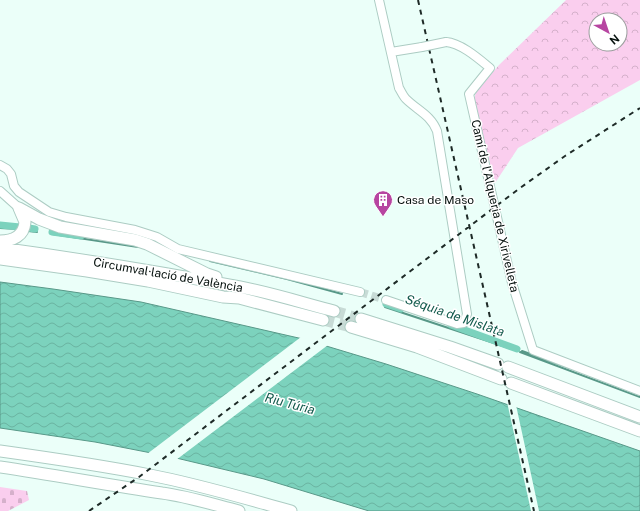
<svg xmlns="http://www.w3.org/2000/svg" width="640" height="511" font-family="'Public Sans',sans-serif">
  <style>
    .forest { fill: url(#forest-crowns); fill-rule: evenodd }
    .cemetery { fill: url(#cemetery-stones) }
    .water { fill: url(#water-waves); stroke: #589888 }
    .pier { fill: #ebfff9 }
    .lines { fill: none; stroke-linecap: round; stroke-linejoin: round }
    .stream { stroke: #589888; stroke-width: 2 }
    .canal { stroke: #7cd2bd; stroke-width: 7 }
    .minor-tunnel { stroke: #c8dbd6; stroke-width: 8; stroke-dasharray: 8 4; stroke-linecap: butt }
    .highway-tunnel { stroke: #c8dbd6; stroke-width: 11; stroke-dasharray: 11 5.5; stroke-linecap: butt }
    .minor-casing { stroke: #acccc3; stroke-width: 10 }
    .highway-casing { stroke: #acccc3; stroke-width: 13 }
    .minor { stroke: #fff; stroke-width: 8 }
    .highway { stroke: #fff; stroke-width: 11 }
    .rail { stroke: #1e2a27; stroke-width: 2; stroke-dasharray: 5 5; stroke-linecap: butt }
    .minor-bridge-casing { stroke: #acccc3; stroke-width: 10; stroke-linecap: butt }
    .minor-bridge { stroke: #fff; stroke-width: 8 }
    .labels { text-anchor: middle; stroke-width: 3; stroke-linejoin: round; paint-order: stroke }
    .poi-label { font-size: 12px; fill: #05100d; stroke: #fff; text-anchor: start }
    .street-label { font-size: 12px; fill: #05100d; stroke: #fff }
    .water-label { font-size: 13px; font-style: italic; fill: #125a4c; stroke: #fff }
  </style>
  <defs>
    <pattern id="forest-crowns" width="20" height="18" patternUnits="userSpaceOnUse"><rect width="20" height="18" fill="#faceee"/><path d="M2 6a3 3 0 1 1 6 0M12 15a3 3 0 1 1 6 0" fill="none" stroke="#d5b0cb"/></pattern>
    <pattern id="cemetery-stones" width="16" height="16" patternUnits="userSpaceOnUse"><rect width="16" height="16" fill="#faceee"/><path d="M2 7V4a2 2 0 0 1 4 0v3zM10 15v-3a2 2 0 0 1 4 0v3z" fill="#d5b0cb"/></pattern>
    <pattern id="water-waves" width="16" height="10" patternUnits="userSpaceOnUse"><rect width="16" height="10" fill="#7cd2bd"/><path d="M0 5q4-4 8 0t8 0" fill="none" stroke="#6ab3a1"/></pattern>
  </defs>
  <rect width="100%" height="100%" fill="#ebfff9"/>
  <!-- forest -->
  <path class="forest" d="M566 0H640V80L518 148 495 183 474 100 476 92 499 65ZM596 20H620V44H596Z"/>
  <!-- cemetery -->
  <path class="cemetery" d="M0 487 27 491 29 500 8 511H0Z"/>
  <!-- water -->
  <path class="water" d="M0 282 53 289 141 302 303 339 386 364 477 394 640 451V511H369L264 479 172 457 95 442 0 428Z"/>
  <!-- pier -->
  <path class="pier" d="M301 337 328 345 176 460 147 454Z
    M507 402 516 405 539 511H531Z"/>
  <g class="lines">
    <!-- stream -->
    <path class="stream" d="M0 228 19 229
      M28 231 37 232
      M52 234 138 247
      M210 261 287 279 342 294
      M385 307 515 350
      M522 351 570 368
      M520 352 640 397"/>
    <!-- canal -->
    <path class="canal" d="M0 225 20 227
      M29 228 35 229
      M52 232 81 236
      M386 304 401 309
      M451 325 517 349"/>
    <!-- minor-tunnel -->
    <path class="minor-tunnel" d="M360 292 386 300"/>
    <!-- highway-tunnel -->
    <path class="highway-tunnel" d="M334 311 361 319
      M323 320 351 327"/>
    <defs>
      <path id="minor" d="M379 0 399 88C401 91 403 96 406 99 417 110 431 115 437 131L467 314 464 323 457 324 386 300
        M446 42C461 43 479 59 490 68L469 94 512 283 533 350 640 391
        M391 52 422 47
        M0 165 7 169 11 174 14 186 19 192 49 212 66 217 135 230 157 237 178 249 360 292
        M0 191 19 208"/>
      <path id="highway" d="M19 208 39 219 60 227 135 240 147 244 207 274 216 277
        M0 241C13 241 24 236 25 222L19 208
        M0 248C81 259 160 272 240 287 272 293 303 303 334 311
        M0 259 87 271 148 281 223 297 239 298 323 320
        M361 319 450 347 498 364
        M351 327 417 347 501 379
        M508 367 640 417
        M511 383 640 431
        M0 451C50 458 100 465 150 475 197 484 244 498 291 511
        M0 467C54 475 108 485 162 493 186 496 215 505 239 511"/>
    </defs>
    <!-- minor casing -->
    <use href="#minor" class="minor-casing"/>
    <!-- highway casing -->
    <use href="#highway" class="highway-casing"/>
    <!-- minor -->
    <use href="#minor" class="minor"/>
    <!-- highway -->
    <use href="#highway" class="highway"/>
    <!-- rail -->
    <path class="rail" d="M418 0 534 511
      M89 511 139 477 520 188 565 156 640 108"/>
    <defs>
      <path id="minor-bridge" d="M422 47 446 42"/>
    </defs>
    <!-- minor-bridge casing -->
    <use href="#minor-bridge" class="minor-bridge-casing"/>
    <!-- minor-bridge -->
    <use href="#minor-bridge" class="minor-bridge"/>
  </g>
  <!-- icons -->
  <defs>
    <symbol id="building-pin" viewBox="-11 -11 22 30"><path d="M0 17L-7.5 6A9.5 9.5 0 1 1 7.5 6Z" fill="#b745a1" stroke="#fff"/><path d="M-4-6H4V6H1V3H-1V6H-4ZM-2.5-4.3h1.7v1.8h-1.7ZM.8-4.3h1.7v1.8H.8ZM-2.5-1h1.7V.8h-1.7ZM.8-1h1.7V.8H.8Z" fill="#fff"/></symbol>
  </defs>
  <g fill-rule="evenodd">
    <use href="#building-pin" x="372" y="189" width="22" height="30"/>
  </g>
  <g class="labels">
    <!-- poi labels -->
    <g class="poi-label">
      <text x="397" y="204">Casa de Maso</text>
    </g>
    <!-- street labels -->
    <g class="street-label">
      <text transform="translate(495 206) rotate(77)" y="4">Camí de l'Alqueria de Xirivelleta</text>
      <text transform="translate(168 275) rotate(10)" y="4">Circumval·lació de València</text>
    </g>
    <!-- water labels -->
    <g class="water-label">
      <text transform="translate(455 315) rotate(19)" y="5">Séquia de Mislata</text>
      <text transform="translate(290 403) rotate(15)" y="5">Riu Túria</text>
    </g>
  </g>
  <!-- north arrow -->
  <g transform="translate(608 32) rotate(140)"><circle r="19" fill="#ffffff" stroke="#9b9f9e"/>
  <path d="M0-3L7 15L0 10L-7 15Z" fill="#b745a1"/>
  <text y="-6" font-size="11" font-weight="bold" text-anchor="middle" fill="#05100d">N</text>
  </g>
</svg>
